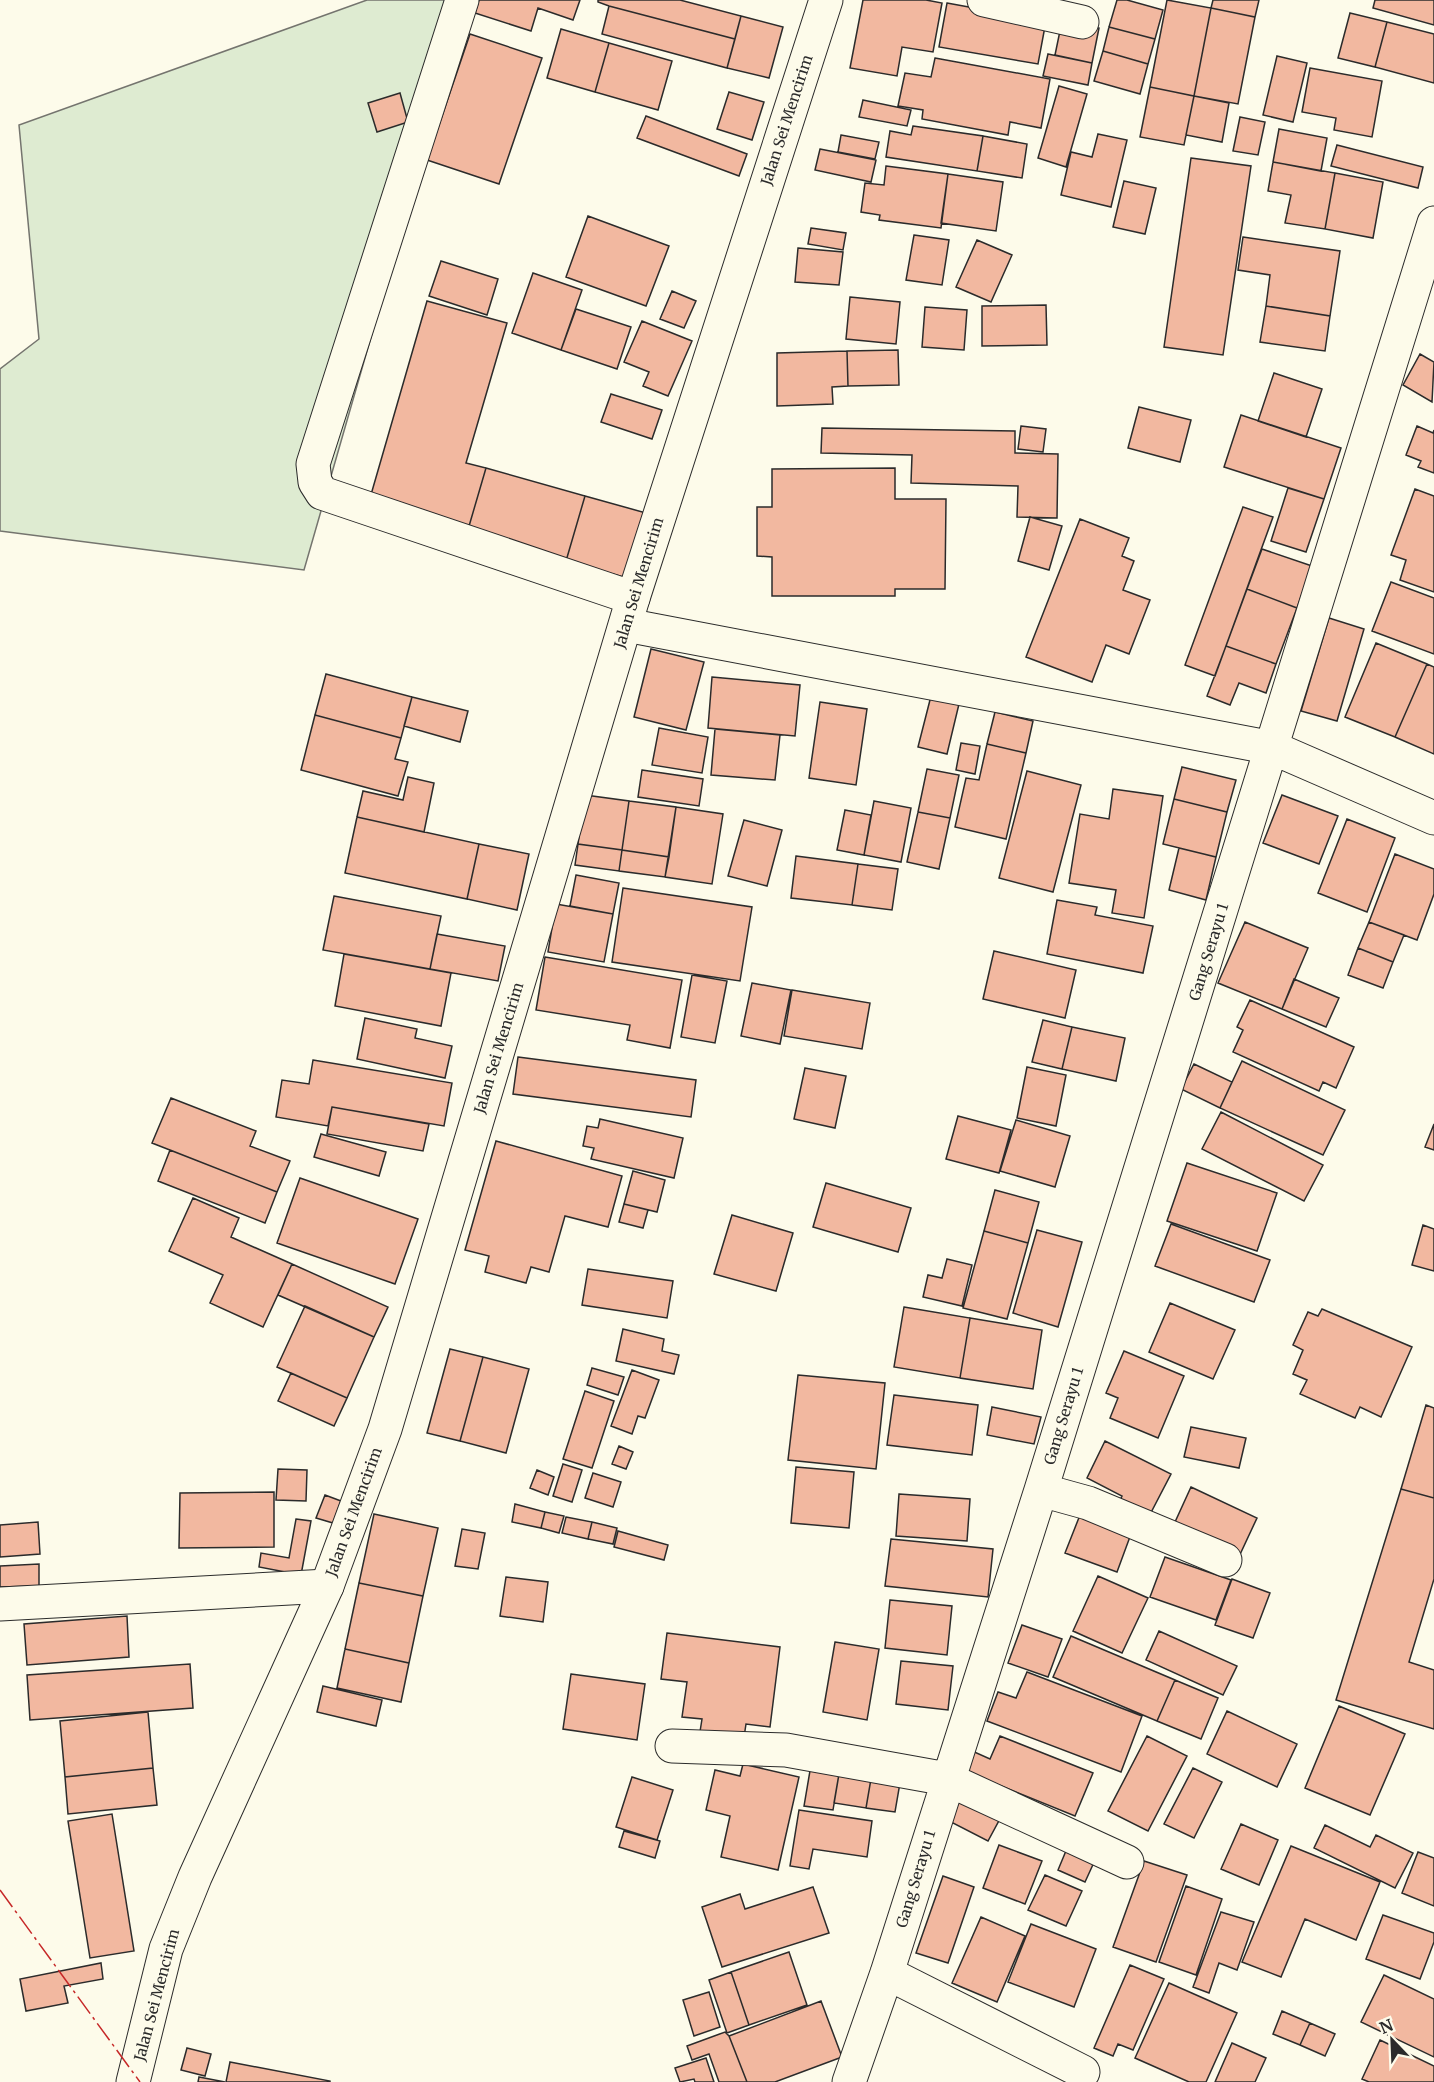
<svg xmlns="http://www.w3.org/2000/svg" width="1434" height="2082" font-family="Merriweather,serif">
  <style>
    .green { fill: #deebd1; stroke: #74746e; stroke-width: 1.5 }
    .building { fill: #f2b8a0; stroke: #2b2b2b; stroke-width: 1.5 }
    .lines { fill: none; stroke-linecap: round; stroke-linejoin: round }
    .street-casing { stroke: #2b2b2b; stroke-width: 35 }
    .secondary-casing { stroke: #2b2b2b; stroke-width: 35 }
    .street { stroke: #fdfbea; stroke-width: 33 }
    .secondary { stroke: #fdfbea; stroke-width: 33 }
    .power { stroke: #c62828; stroke-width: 1.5; stroke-dasharray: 21 4.5 3 4.5; stroke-linecap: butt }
    .labels { text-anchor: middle; stroke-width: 4.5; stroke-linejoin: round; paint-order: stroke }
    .street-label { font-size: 15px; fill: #2b2b2b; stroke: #fdfbea }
  </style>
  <rect width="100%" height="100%" fill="#fdfbea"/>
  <!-- green -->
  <path class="green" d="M367 0H468L304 570 0 531V369L39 339 19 125Z"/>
  <!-- building -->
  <path class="building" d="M479 0H580L573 20 538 8 531 31 475 13Z
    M598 0H680L741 16 735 39 609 6 598 2Z
    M863 0H926L942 3 933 52 902 47 897 76 850 68Z
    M1117 0H1127L1163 10 1155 39 1109 27Z
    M1167 0 1211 8 1194 96 1150 87Z
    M1213 0H1259L1255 17 1211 8Z
    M1375 0H1434V25L1373 8Z
    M947 3 1046 21 1038 64 939 47Z
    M609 6 735 39 727 68 602 34Z
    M1211 8 1255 17 1238 104 1194 96Z
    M1350 13 1387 22 1375 67 1338 58Z
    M741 16 783 27 769 78 727 68Z
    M1062 21 1099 28 1092 63 1055 55Z
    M1387 22 1434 34V83L1375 67Z
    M1109 27 1155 39 1148 64 1103 51Z
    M561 29 609 43 595 92 547 78Z
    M470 34 542 58 499 184 427 160Z
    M609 43 672 61 658 110 595 92Z
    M1103 51 1148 64 1140 94 1094 81Z
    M1048 54 1092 63 1088 85 1043 76Z
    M1277 56 1307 63 1293 122 1263 115Z
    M935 58 1050 79 1041 128 1010 122 1008 135 922 119 923 110 898 106 905 73 931 77Z
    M1310 68 1382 81 1372 137 1334 130 1336 118 1302 112Z
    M1059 86 1087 94 1066 167 1038 158Z
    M1150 87 1194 96 1184 145 1140 137Z
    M729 92 764 102 752 140 717 129Z
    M400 93 408 122 377 132 368 103Z
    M1194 96 1229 103 1222 142 1186 135Z
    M863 100 911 110 907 126 859 117Z
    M646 116 747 154 739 176 637 138Z
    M1240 117 1265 122 1258 155 1233 151Z
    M913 126 983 136 977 171 886 157 890 131 911 135Z
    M1279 129 1327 138 1321 171 1273 162Z
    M1098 134 1127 140 1111 207 1061 195 1071 152 1092 157Z
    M841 135 879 142 875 159 838 152Z
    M983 136 1027 144 1022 178 977 171Z
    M1337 145 1423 167 1418 188 1331 166Z
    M820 149 876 160 871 182 815 170Z
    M1191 158 1251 166 1223 355 1164 347Z
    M1273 162 1335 173 1325 229 1285 223 1291 195 1268 191Z
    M886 166 948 174 941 228 879 220 880 215 861 212 865 183 884 185Z
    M1335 173 1383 182 1373 238 1325 229Z
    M948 174 1003 182 996 231 941 223Z
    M1124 181 1156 188 1145 234 1113 227Z
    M588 216 669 246 646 306 566 277Z
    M811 228 846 233 843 250 808 244Z
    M914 235 949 240 942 285 906 280Z
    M1243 237 1340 251 1330 316 1266 306 1270 275 1238 270Z
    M977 240 1012 255 991 302 956 287Z
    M798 248 843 252 839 285 795 282Z
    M441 261 498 279 487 315 429 296Z
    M533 273 582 290 561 350 512 333Z
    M672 291 696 301 684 328 660 319Z
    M850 297 900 302 896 344 846 339Z
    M427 301 507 323 466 463 486 468 467 533 368 505Z
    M1046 305 1047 345 982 346V306Z
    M1266 306 1330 316 1325 351 1260 342Z
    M925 307 967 310 964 350 922 347Z
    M576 309 631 327 617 369 561 350Z
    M642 321 692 341 668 396 643 386 649 372 624 362Z
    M898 350 899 385 848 386 847 351Z
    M847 351 848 386 832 387 833 404 777 406V353Z
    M1420 354 1434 362 1432 402 1403 385Z
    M1274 373 1322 389 1306 437 1258 421Z
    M611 394 662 410 652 439 601 422Z
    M1139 407 1191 420 1180 462 1128 448Z
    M1241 415 1341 448 1324 499 1224 467Z
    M1021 426 1046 429 1043 452 1018 449Z
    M1417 426 1433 433 1434 430V473L1418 467 1421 461 1406 455Z
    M822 428 1015 431V453L1058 454 1057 518 1017 517 1018 486 911 483 912 455 821 453Z
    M486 468 585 496 566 561 467 533Z
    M895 468V499H946L945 589H895V596H772V557L757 556V507H772V469Z
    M1288 488 1324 499 1306 552 1271 541Z
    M1415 489 1434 496V592L1400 580 1406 560 1391 555Z
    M585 496 646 513 627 578 566 561Z
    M1243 507 1273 517 1215 676 1185 665Z
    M1030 517 1062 526 1049 570 1018 561Z
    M1080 519 1129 538 1122 556 1134 561 1123 590 1150 600 1129 654 1106 645 1092 682 1026 657Z
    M1262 549 1312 566 1297 608 1247 589Z
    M1391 582 1434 598V654L1372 631Z
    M1247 589 1297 608 1276 664 1226 646Z
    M1329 618 1364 629 1337 721 1301 711Z
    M1376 643 1427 664 1395 737 1345 717Z
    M1226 646 1276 664 1266 693 1239 683 1230 705 1207 696Z
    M651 649 704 662 686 730 634 717Z
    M1427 664 1434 667V754L1395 737Z
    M326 674 412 697 401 738 315 715Z
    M712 677 800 685 795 736 708 728Z
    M931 696 959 704 947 754 918 747Z
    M412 697 468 711 460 742 404 726Z
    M820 702 867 709 856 785 809 778Z
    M995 712 1033 721 1026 753 987 744Z
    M315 715 401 738 395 759 408 762 398 796 301 770Z
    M659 728 708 737 702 773 652 765Z
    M715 729 780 735 775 780 711 775Z
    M961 743 980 746 975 774 956 770Z
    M987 744 1026 753 1006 839 955 827 966 778 979 780Z
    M1182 767 1236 780 1227 812 1174 799Z
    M927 769 959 775 950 818 918 812Z
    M642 770 703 779 699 806 638 797Z
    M1027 771 1081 785 1053 892 999 878Z
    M408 777 434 783 424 832 357 817 363 791 403 800Z
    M1113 789 1163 796 1144 918 1112 913 1116 890 1069 883 1080 814 1109 819Z
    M585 795 629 801 622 850 578 844Z
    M1282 795 1338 816 1319 864 1263 843Z
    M1174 799 1227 812 1216 857 1163 844Z
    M629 801 676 807 669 857 622 850Z
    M874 801 911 808 901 862 864 855Z
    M676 807 723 814 712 884 665 877Z
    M845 810 871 815 864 855 837 850Z
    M918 812 950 818 939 869 907 862Z
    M357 817 479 844 467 899 345 873Z
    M1347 819 1395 838 1367 912 1318 893Z
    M744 820 782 830 767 886 728 876Z
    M479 844 529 854 517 910 467 899Z
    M578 844 622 850 619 871 575 865Z
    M1179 848 1216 857 1206 900 1169 890Z
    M622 850 669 857 665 877 619 871Z
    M1395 854 1434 869V894L1417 940 1369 922Z
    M796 856 858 864 852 905 791 898Z
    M858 864 898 869 892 910 852 905Z
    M576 875 619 883 613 914 570 906Z
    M623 888 752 907 740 981 612 962Z
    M334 896 441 916 430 969 323 950Z
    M1057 900 1097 907 1095 915 1153 926 1143 973 1047 954Z
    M556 904 613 914 604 962 548 952Z
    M1245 922 1308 948 1282 1009 1218 983Z
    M1369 922 1404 935 1393 962 1358 948Z
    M437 934 505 946 498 981 430 969Z
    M1358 948 1393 962 1383 988 1348 975Z
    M994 951 1076 970 1065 1018 983 999Z
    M344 954 451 973 441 1026 335 1006Z
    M545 957 682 980 670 1048 627 1040 630 1025 536 1010Z
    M692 975 727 981 715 1043 681 1037Z
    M1294 979 1339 998 1326 1027 1282 1009Z
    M752 983 791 990 780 1044 741 1036Z
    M792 990 870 1003 862 1049 784 1036Z
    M1250 1000 1354 1047 1336 1088 1323 1082 1319 1091 1233 1052 1243 1030 1237 1027Z
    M365 1018 417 1029 415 1038 452 1046 445 1078 357 1059Z
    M1043 1020 1072 1027 1062 1069 1032 1062Z
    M1072 1027 1125 1038 1116 1081 1062 1069Z
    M518 1057 696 1080 691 1117 513 1094Z
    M313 1060 452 1083 444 1126 332 1107 328 1126 276 1117 282 1080 309 1084Z
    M1242 1061 1345 1110 1323 1155 1220 1108Z
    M1194 1064 1232 1082 1220 1108 1181 1089Z
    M1027 1067 1066 1075 1056 1126 1017 1118Z
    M805 1068 846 1076 835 1128 794 1119Z
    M171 1098 256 1131 250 1146 290 1161 277 1192 152 1143Z
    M332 1107 429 1124 423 1151 327 1134Z
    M1221 1112 1323 1165 1304 1201 1202 1149Z
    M958 1116 1011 1130 999 1173 946 1159Z
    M600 1119 683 1138 674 1178 591 1159 594 1148 583 1146 587 1126 598 1128Z
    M1016 1120 1070 1136 1055 1187 1000 1171Z
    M1434 1124V1150L1425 1147Z
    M321 1134 386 1152 379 1176 314 1157Z
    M496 1141 622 1176 608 1227 565 1216 549 1272 531 1267 526 1283 485 1272 489 1256 465 1250Z
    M170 1150 277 1192 265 1223 158 1181Z
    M1187 1163 1277 1193 1257 1251 1167 1221Z
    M633 1171 665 1180 657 1212 624 1204Z
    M300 1178 418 1219 395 1284 277 1243Z
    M826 1183 911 1208 898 1252 813 1227Z
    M995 1190 1039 1202 1028 1243 984 1231Z
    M193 1198 239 1218 231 1237 292 1264 263 1327 210 1303 223 1275 169 1251Z
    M624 1204 648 1210 643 1228 619 1222Z
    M732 1215 793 1233 776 1291 714 1274Z
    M1171 1224 1270 1260 1254 1302 1155 1266Z
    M1423 1225 1434 1229V1271L1412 1265Z
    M1037 1230 1082 1242 1058 1327 1013 1313Z
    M984 1231 1028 1243 1007 1319 963 1308Z
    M947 1259 972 1265 962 1306 923 1297 928 1275 942 1278Z
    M292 1264 388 1307 374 1337 278 1295Z
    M588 1269 673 1281 667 1318 582 1305Z
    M1170 1303 1235 1330 1213 1379 1149 1352Z
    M305 1306 374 1337 347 1398 277 1367Z
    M904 1307 970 1318 960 1378 894 1367Z
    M1322 1309 1412 1347 1381 1417 1360 1407 1355 1418 1300 1394 1307 1380 1293 1374 1303 1350 1293 1345 1308 1312 1318 1316Z
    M970 1318 1042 1330 1033 1389 960 1378Z
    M623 1329 664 1339 662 1351 679 1355 674 1374 616 1361Z
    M450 1349 483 1357 460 1441 427 1433Z
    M1124 1351 1184 1376 1158 1438 1110 1418 1118 1398 1106 1393Z
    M483 1357 529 1369 506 1453 460 1441Z
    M592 1368 624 1377 618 1395 587 1385Z
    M632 1370 659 1380 645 1418 638 1416 632 1434 611 1426Z
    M291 1373 347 1398 334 1426 278 1401Z
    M798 1375 885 1383 876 1469 788 1460Z
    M585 1391 614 1401 592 1468 563 1459Z
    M894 1395 978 1405 972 1455 887 1445Z
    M1426 1405 1434 1408V1498L1401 1489Z
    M992 1407 1041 1417 1034 1444 987 1435Z
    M1191 1427 1246 1438 1239 1468 1184 1457Z
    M1105 1441 1171 1474 1145 1524 1116 1509 1122 1496 1087 1478Z
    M619 1446 633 1452 626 1469 612 1464Z
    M563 1464 582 1470 572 1502 553 1496Z
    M796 1467 854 1472 849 1528 791 1523Z
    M278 1469 307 1470 306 1501 276 1500Z
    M537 1470 554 1477 548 1495 530 1488Z
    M593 1473 621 1482 613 1507 585 1498Z
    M1191 1487 1257 1518 1236 1563 1170 1533Z
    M1401 1489 1434 1498V1579L1409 1662 1434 1670V1729L1336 1700Z
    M274 1492V1547L179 1548 180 1493Z
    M899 1494 970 1499 967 1541 896 1536Z
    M325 1495 341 1501 333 1523 316 1518Z
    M515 1504 545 1512 541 1528 512 1522Z
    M545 1512 564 1516 559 1533 541 1528Z
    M374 1514 438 1528 423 1596 359 1583Z
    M1080 1515 1131 1534 1117 1572 1065 1553Z
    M566 1517 592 1522 588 1539 562 1533Z
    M296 1519 311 1521 301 1575 259 1567 261 1553 289 1558Z
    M38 1522 40 1554 0 1557V1525Z
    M592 1522 617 1528 613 1544 588 1539Z
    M462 1529 485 1533 478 1569 455 1566Z
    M618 1531 668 1545 664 1560 614 1547Z
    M891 1539 993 1549 988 1597 885 1586Z
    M1165 1557 1231 1580 1216 1620 1150 1597Z
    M39 1564V1586L0 1587V1566Z
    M1098 1576 1148 1598 1122 1653 1073 1631Z
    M506 1577 548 1582 543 1622 500 1616Z
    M1232 1579 1270 1593 1253 1638 1215 1625Z
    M359 1583 423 1596 409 1663 345 1649Z
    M890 1600 952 1606 947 1655 885 1648Z
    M127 1616 129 1657 27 1665 24 1624Z
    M1022 1625 1062 1639 1048 1677 1008 1663Z
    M1159 1631 1237 1666 1223 1695 1146 1660Z
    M667 1633 780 1647 770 1727 746 1724 743 1744 699 1738 702 1719 682 1717 687 1682 661 1679Z
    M1071 1636 1175 1680 1157 1721 1053 1677Z
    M835 1642 879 1649 867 1720 823 1712Z
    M345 1649 409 1663 401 1702 337 1688Z
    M901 1661 953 1666 948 1710 896 1704Z
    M190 1664 193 1708 30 1720 27 1675Z
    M1027 1672 1142 1716 1121 1772 987 1721 998 1692 1016 1698Z
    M571 1674 645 1684 637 1740 563 1729Z
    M1175 1680 1218 1698 1201 1739 1157 1721Z
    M323 1686 382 1700 376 1726 317 1712Z
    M1339 1706 1405 1734 1370 1815 1305 1788Z
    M1227 1711 1297 1744 1277 1787 1207 1754Z
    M148 1712 153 1768 65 1777 60 1721Z
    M1000 1736 1093 1773 1075 1816 962 1770 970 1750 990 1759Z
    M1147 1736 1187 1756 1148 1831 1108 1811Z
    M812 1759 840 1768 833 1810 804 1806Z
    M743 1764 799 1777 778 1870 721 1857 730 1816 706 1810 715 1770 740 1776Z
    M153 1768 157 1805 68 1814 65 1777Z
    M840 1768 872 1773 866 1808 834 1803Z
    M1193 1768 1222 1782 1194 1838 1164 1824Z
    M872 1773 901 1777 895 1812 866 1808Z
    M632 1777 673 1790 657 1840 616 1827Z
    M963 1795 1002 1815 988 1841 949 1821Z
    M799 1810 872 1821 867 1857 813 1849 809 1869 790 1866Z
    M112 1814 134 1951 90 1958 68 1821Z
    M1241 1824 1278 1840 1259 1885 1221 1869Z
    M1325 1825 1370 1847 1376 1835 1413 1853 1395 1888 1314 1848Z
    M624 1831 660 1841 655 1858 619 1847Z
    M999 1845 1042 1861 1025 1904 983 1888Z
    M1068 1846 1096 1858 1085 1882 1058 1870Z
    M1291 1846 1380 1882 1356 1940 1305 1919 1281 1977 1242 1962Z
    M1418 1852 1434 1858V1906L1402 1893Z
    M1144 1861 1187 1875 1156 1962 1113 1947Z
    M1045 1875 1082 1891 1066 1926 1028 1910Z
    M943 1876 974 1887 948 1963 916 1953Z
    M1186 1886 1222 1899 1196 1975 1159 1962Z
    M813 1887 829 1933 722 1967 702 1907 740 1894 745 1909Z
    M1221 1912 1254 1922 1237 1970 1219 1963 1209 1993 1193 1987Z
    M1383 1915 1434 1933V1942L1420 1979 1366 1959Z
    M981 1917 1025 1936 997 2002 952 1983Z
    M1031 1924 1096 1949 1074 2007 1008 1982Z
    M789 1952 807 2005 749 2025 731 1972Z
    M101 1963 103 1979 64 1986 68 2003 26 2011 20 1979Z
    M1130 1965 1164 1979 1133 2050 1118 2044 1113 2056 1094 2048Z
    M731 1972 749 2025 727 2033 709 1980Z
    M1384 1975 1434 1999V2057L1361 2022Z
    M1169 1983 1237 2013 1206 2082H1189L1135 2058Z
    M709 1992 720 2027 694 2036 683 2000Z
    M821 2001 842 2057 775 2082H747L729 2036Z
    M1282 2011 1310 2023 1300 2045 1273 2034Z
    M1310 2023 1335 2034 1325 2056 1300 2045Z
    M725 2032 729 2036 747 2082H719L709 2054 692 2060 687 2046Z
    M1380 2040 1434 2066V2082H1369L1362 2079Z
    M1232 2043 1266 2058 1255 2082H1215Z
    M187 2048 211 2054 205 2076 181 2070Z
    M706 2058 714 2082H695L694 2079 680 2082 675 2068Z
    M230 2062 330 2081V2082H226Z
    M199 2077 225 2082H198Z"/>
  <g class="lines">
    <defs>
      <path id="street" d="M462 0 313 464 315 482 322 493 633 598
        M984 0 1082 22
        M626 625 1273 748 1434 818
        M1041 1490 1088 1503 1225 1560
        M0 1604 327 1586
        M672 1746 786 1750 947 1779 1127 1862
        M887 1973 1083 2072
        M849 2082 887 1973 1041 1490 1434 223"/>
      <path id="secondary" d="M133 2082 166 1949 195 1877 327 1586 385 1429 633 598 826 0"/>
    </defs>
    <!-- street casing -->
    <use href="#street" class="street-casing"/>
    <!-- secondary casing -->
    <use href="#secondary" class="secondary-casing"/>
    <!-- street -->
    <use href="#street" class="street"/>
    <!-- secondary -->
    <use href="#secondary" class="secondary"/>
    <!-- power -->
    <path class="power" d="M0 1890 140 2082"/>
  </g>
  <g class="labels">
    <!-- street labels -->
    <g class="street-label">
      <text transform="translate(787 120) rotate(-72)" y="5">Jalan Sei Mencirim</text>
      <text transform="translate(639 583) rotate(-73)" y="5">Jalan Sei Mencirim</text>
      <text transform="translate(1209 952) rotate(-73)" y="5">Gang Serayu 1</text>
      <text transform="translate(499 1048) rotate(-73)" y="5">Jalan Sei Mencirim</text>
      <text transform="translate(1064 1416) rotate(-73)" y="5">Gang Serayu 1</text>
      <text transform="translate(354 1512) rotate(-70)" y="5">Jalan Sei Mencirim</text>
      <text transform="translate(916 1879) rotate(-73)" y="5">Gang Serayu 1</text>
      <text transform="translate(157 1995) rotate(-75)" y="5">Jalan Sei Mencirim</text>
    </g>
  </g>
  <!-- north arrow -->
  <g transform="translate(1392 2040) rotate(337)" stroke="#fdfbea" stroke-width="4.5" paint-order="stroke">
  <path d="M0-4.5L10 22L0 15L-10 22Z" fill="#2b2b2b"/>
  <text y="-9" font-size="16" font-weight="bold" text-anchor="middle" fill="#2b2b2b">N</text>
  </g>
</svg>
